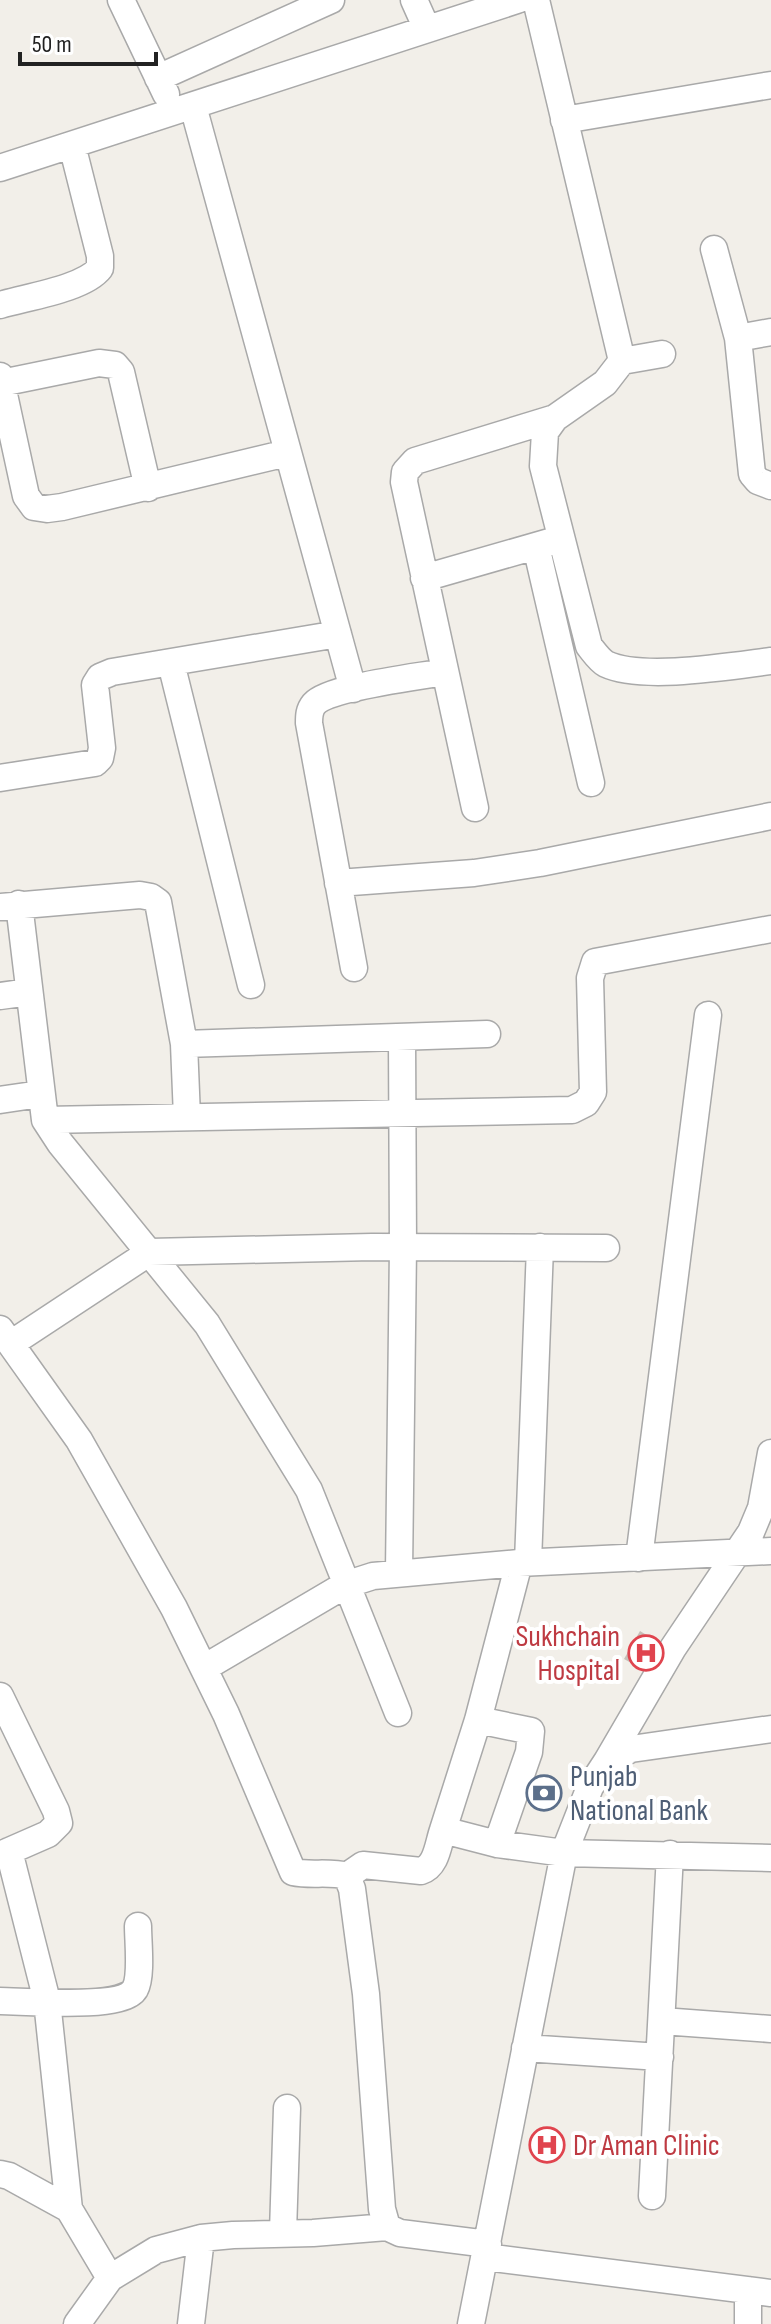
<svg xmlns="http://www.w3.org/2000/svg" width="771" height="2324" font-family="'Sofia Sans Condensed',sans-serif">
  <style>
    .building { fill: #c7bfb8 }
    .lines { fill: none; stroke-linecap: round; stroke-linejoin: round }
    .minor-casing { stroke: #a9a9a9; stroke-width: 29 }
    .minor { stroke: #fff; stroke-width: 26 }
    .labels { text-anchor: middle; stroke-width: 8; stroke-linejoin: round; paint-order: stroke }
    .health-label { font-size: 30px; fill: #be3a42; stroke: #fff; text-anchor: end }
    .service-label { font-size: 30px; fill: #4e5e75; stroke: #fff; text-anchor: start }
  </style>
  <rect width="100%" height="100%" fill="#f2efe9"/>
  <!-- building -->
  <path class="building" d="M640 1631 658 1642 642 1669 624 1659Z"/>
  <g class="lines">
    <defs>
      <path id="minor" d="M121 0 166 94
        M414 0 427 29
        M536 0 622 361 662 354
        M158 78 331 0
        M193 106 353 689
        M564 120 771 85
        M0 168 517 0
        M714 249 738 338 752 474 758 481 771 486
        M0 305C26 297 84 289 100 268V256L72 145
        M738 338 771 332
        M622 361 605 383 555 418 545 432 543 466 589 646C594 652 599 660 606 664 642 681 731 666 771 661
        M0 376 26 496 34 507 47 509 62 507 287 453
        M1 383 99 363 115 365 121 372 148 488
        M536 546 591 783
        M424 578 553 541
        M171 663 251 985
        M0 778 95 763 100 758 102 748 95 685 100 677 112 672 338 634
        M475 808 404 482 405 472 415 461 555 418
        M338 883 474 873 540 863 771 816
        M19 904 45 1120 60 1143 207 1324 309 1490 398 1713
        M0 907 140 895 151 897 158 902 184 1044 187 1117
        M354 968 309 723C309 716 309 710 314 704 329 687 418 677 444 672
        M0 996 29 992
        M184 1044 487 1034
        M0 1100 40 1094
        M45 1120 572 1110 586 1103 593 1092 590 978 595 962 771 929
        M0 1329 79 1440 174 1608 226 1714 293 1872C311 1876 329 1871 347 1876L352 1889 366 1994 382 2209 387 2227 400 2233 488 2244
        M12 1343 150 1252 372 1247 606 1248
        M639 1558 708 1015
        M528 1562 540 1247
        M519 1563 478 1720 443 1830 497 1844 564 1853 771 1858
        M399 1572 403 1247 402 1037
        M204 1668 345 1585 373 1576 519 1563 771 1551
        M0 1696 56 1811 59 1823 48 1834 0 1855
        M478 1720 531 1731 529 1752 497 1844
        M607 1761 673 1648 751 1532 761 1508 771 1453
        M9 1851 47 2001 69 2209
        M347 1876 363 1865 421 1871C437 1866 438 1844 443 1830
        M0 2001C25 2001 123 2010 135 1989 142 1976 138 1942 138 1926
        M662 2021 771 2029
        M525 2048 660 2057
        M0 2174 9 2176 69 2209 110 2278
        M652 2196 670 1854
        M283 2232 287 2108
        M486 2257 771 2293
        M77 2324 110 2278 156 2250 201 2238 233 2235 313 2233 387 2227
        M191 2324 201 2238
        M471 2324 564 1853 590 1787 607 1761 631 1749 771 1729
        M748 2324V2290"/>
    </defs>
    <!-- minor casing -->
    <use href="#minor" class="minor-casing"/>
    <!-- minor -->
    <use href="#minor" class="minor"/>
  </g>
  <!-- icons -->
  <defs>
    <symbol id="hospital-ring" viewBox="-11 -11 22 22"><circle r="9.5" fill="#fff" stroke="#e0444e" stroke-width="1.5"/><path d="M-5-5h3v3.5h4V-5h3V5h-3V1.5h-4V5h-3Z" fill="#e0444e"/></symbol>
    <symbol id="bank-ring" viewBox="-11 -11 22 22"><circle r="9.5" fill="#fff" stroke="#5c6f8a" stroke-width="1.5"/><path d="M-6-4H6V4H-6ZM0-2.3a2.3 2.3 0 1 0 0 4.6a2.3 2.3 0 1 0 0-4.6Z" fill="#5c6f8a"/></symbol>
  </defs>
  <g fill-rule="evenodd">
    <use href="#hospital-ring" x="626" y="1633" width="40" height="40"/>
    <use href="#bank-ring" x="524" y="1773" width="40" height="40"/>
    <use href="#hospital-ring" x="527" y="2125" width="40" height="40"/>
  </g>
  <g class="labels">
    <!-- health labels -->
    <g class="health-label">
      <text x="620" y="1646">Sukhchain<tspan x="620" dy="34">Hospital</tspan></text>
      <text x="573" y="2155" text-anchor="start">Dr Aman Clinic</text>
    </g>
    <!-- service labels -->
    <g class="service-label">
      <text x="570" y="1786">Punjab<tspan x="570" dy="34">National Bank</tspan></text>
    </g>
  </g>
  <!-- scale -->
  <path d="M20 52v12h136v-12" fill="none" stroke="#222222" stroke-width="4"/>
  <text x="32" y="52" font-size="24" fill="#222222" stroke="#ffffff" stroke-width="6" paint-order="stroke">50 m</text>
</svg>
